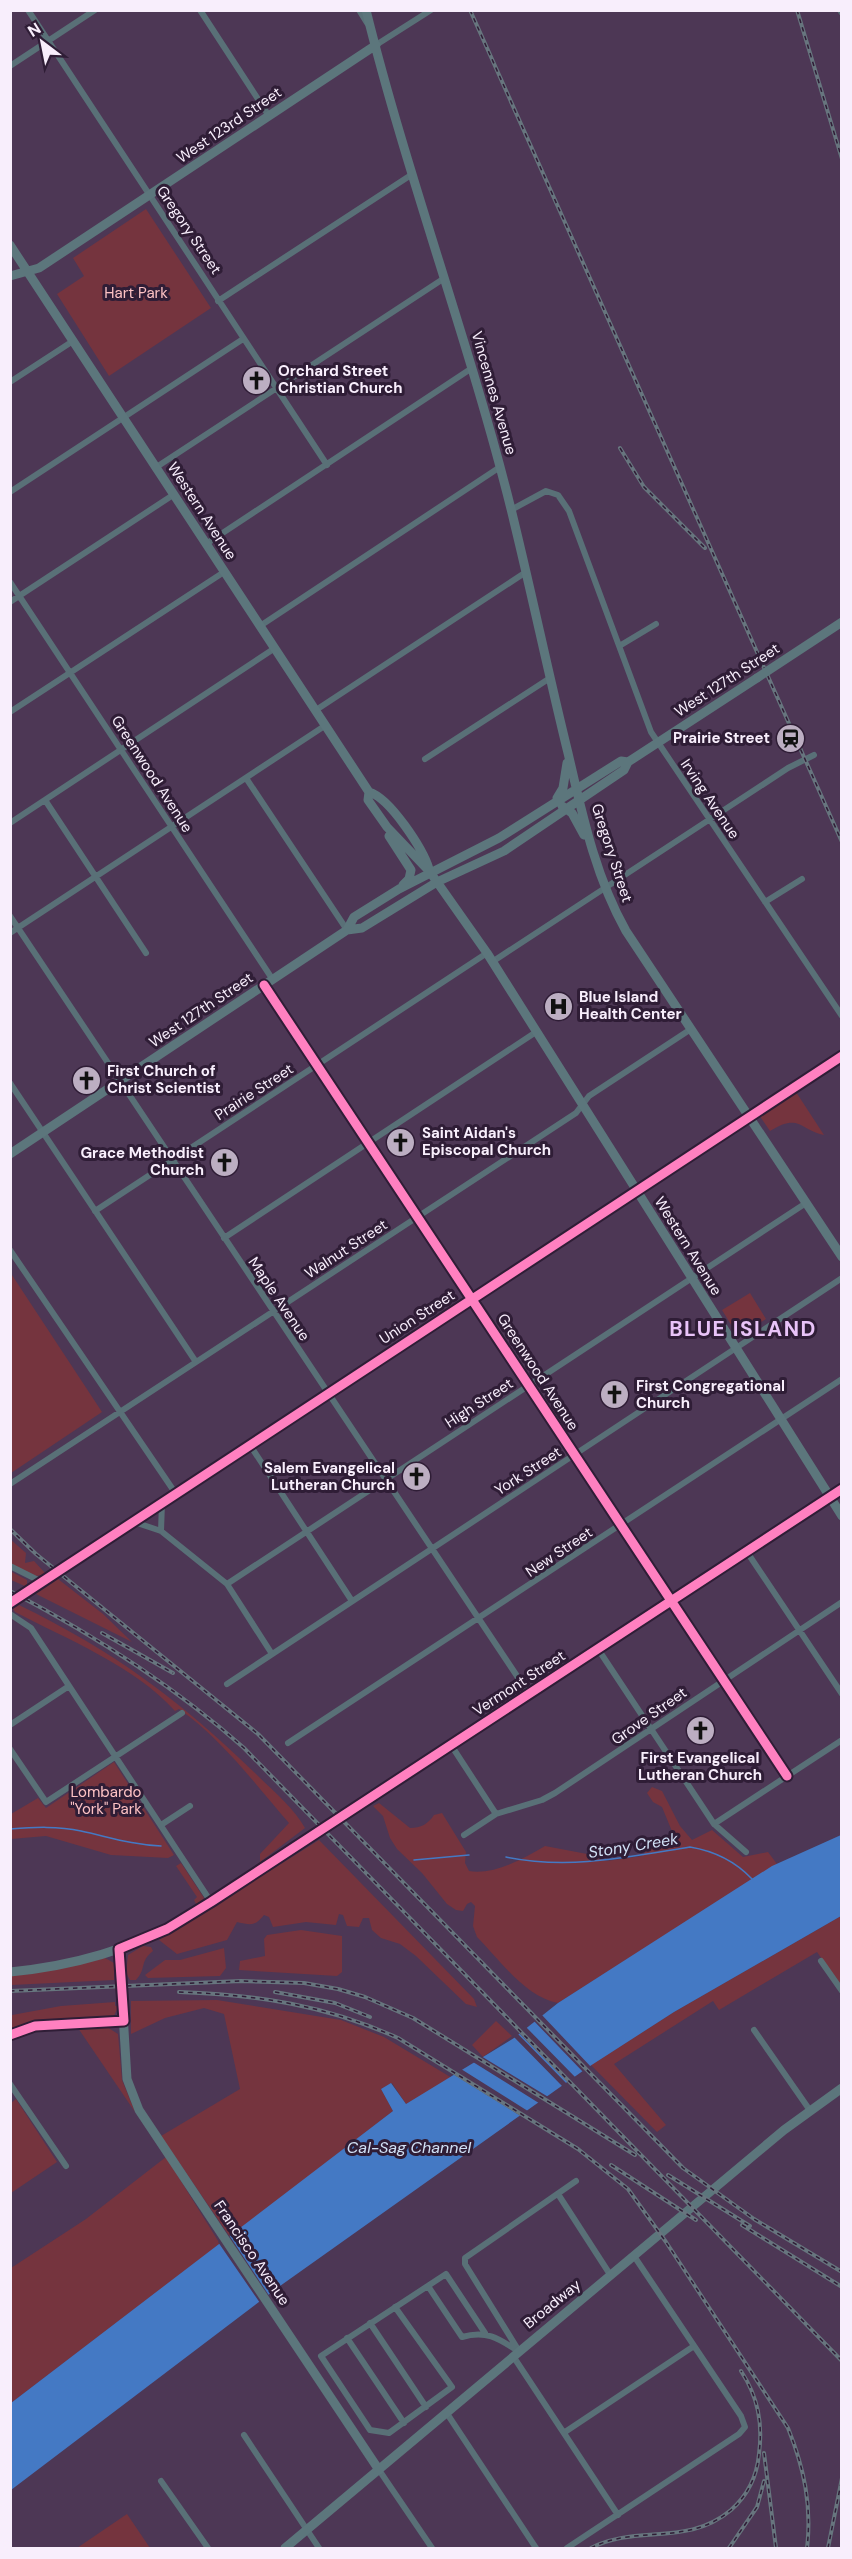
<svg xmlns="http://www.w3.org/2000/svg" width="852" height="2559" font-family="'DM Sans',sans-serif">
  <style>
    .green { fill: #75343e }
    .water { fill: #4479c4 }
    .pier { fill: #4d3755 }
    .lines { fill: none; stroke-linecap: round; stroke-linejoin: round }
    .stream { stroke: #4479c4; stroke-width: 1.5 }
    .street { stroke: #597077; stroke-width: 6 }
    .secondary { stroke: #5c767c; stroke-width: 9 }
    .rail-casing { stroke: #67757e; stroke-width: 4 }
    .rail { stroke: #2f1d36; stroke-width: 1.5; stroke-dasharray: 4.5; stroke-linecap: butt }
    .secondary-bridge { stroke: #5c767c; stroke-width: 9 }
    .cycleway-casing { stroke: #2f1d36; stroke-width: 13 }
    .cycleway { stroke: #ff80c0; stroke-width: 9 }
    .labels { text-anchor: middle; stroke-width: 6; stroke-linejoin: round; paint-order: stroke }
    .street-label { font-size: 15px; fill: #f8eefc; stroke: #2f1d36 }
    .park-label { font-size: 15px; fill: #fdc2c4; stroke: #2f1d36 }
    .poi-label { font-size: 15px; font-weight: bold; fill: #f8eefc; stroke: #2f1d36; text-anchor: start }
    .water-label { font-size: 16px; font-style: italic; fill: #d1e1f6; stroke: #2f1d36 }
    .district-label { font-size: 21px; font-weight: bold; letter-spacing: 1.5px; fill: #e9c3f8; stroke: #2f1d36 }
  </style>
  <rect width="100%" height="100%" fill="#4d3755"/>
  <!-- green -->
  <path class="green" d="M146 209 211 308 109 376 57 294 84 276 73 258Z
    M796 1092 824 1135C799 1129 799 1113 770 1131L759 1115Z
    M10 1272 102 1412 11 1473H10Z
    M750 1293 766 1319 738 1336 722 1310Z
    M10 1539 26 1553 25 1563 34 1561 46 1574 36 1576 11 1564Z
    M10 1571 27 1580V1587L11 1580Z
    M58 1579 103 1614 132 1642 36 1594Z
    M19 1605C115 1652 180 1700 256 1774 272 1790 294 1808 305 1828L260 1862V1854L289 1823C255 1784 222 1739 179 1709L175 1711C136 1667 67 1639 15 1612L13 1609Z
    M114 1762 174 1855 168 1858 111 1855 46 1836 11 1839V1814L38 1798 46 1808Z
    M652 1787 662 1791 680 1826 692 1840 712 1830 743 1857 768 1852 777 1864 558 2003C525 1997 500 1960 477 1937L473 1926 475 1906 471 1902 467 1904 463 1911 456 1910 447 1904 422 1873 397 1849 390 1838 383 1816 373 1806 379 1803 410 1828C421 1828 428 1824 434 1815L442 1813 466 1852 465 1863 469 1871C494 1875 523 1859 545 1846L587 1854 607 1861 642 1856 655 1840 663 1841 668 1847 676 1841 662 1807 653 1802 647 1793Z
    M319 1840 474 1999 477 2007 466 2004 416 1956 400 1944 381 1938 372 1930 369 1918H363L359 1927 347 1926 343 1915 339 1914 336 1925 306 1922 273 1927 269 1917 264 1915C254 1927 251 1925 237 1922L227 1940 177 1954 159 1940Z
    M181 1863 204 1898 197 1906 194 1900 197 1897 176 1866Z
    M841 1916V1986L817 1952 719 2010 713 2001 614 2064 666 2125 657 2132 591 2065 674 2012Z
    M301 1930 342 1936V1972L337 1976 239 1970 240 1961 265 1956 264 1939 267 1935Z
    M143 1946 151 1947 153 1951C139 1962 147 1968 136 1980H130L126 1973 128 1955Z
    M224 1948 226 1968 220 1976 148 1978 145 1975 165 1960H180Z
    M105 1958 116 1964 118 1973H114V1980L11 1985V1975L30 1974Z
    M217 2000 341 2020 384 2037 452 2078 406 2104 392 2083 381 2089 393 2111 230 2237 161 2136 240 2089 224 2014 204 2008 165 2018 131 2034V2001Z
    M115 2002V2006L119 2005 114 2016 35 2022 11 2029 12 2015 61 2006Z
    M496 2021 512 2036 483 2057 472 2045Z
    M107 2027 118 2034 122 2080 135 2112 78 2028Z
    M16 2099 57 2162 11 2193V2103Z
    M166 2157 220 2244 11 2403V2268L86 2219Z
    M127 2514 150 2548H77Z"/>
  <!-- water -->
  <path class="water" d="M841 1835V1916L674 2012 587 2068 280 2286 11 2490V2403L393 2111 381 2089 391 2083 406 2104 514 2038 558 2003 772 1866Z"/>
  <!-- pier -->
  <path class="pier" d="M541 2014 592 2068 584 2073 533 2020Z
    M525 2026 577 2079 570 2084 518 2032Z
    M517 2033 568 2085 564 2088 513 2036Z
    M481 2056 550 2098 542 2105 473 2062Z
    M461 2069 531 2113 524 2118 453 2074Z
    M229 2235 270 2297 260 2303 218 2242Z"/>
  <g class="lines">
    <!-- stream -->
    <path class="stream" d="M10 1829C35 1827 58 1826 81 1831 109 1837 133 1845 161 1846
      M506 1857C569 1870 628 1857 690 1847 714 1851 736 1862 752 1879
      M414 1860 469 1855"/>
    <!-- street -->
    <path class="street" d="M28 10 327 465
      M200 10 269 116
      M359 10 367 23
      M840 10 842 13
      M376 45 431 10
      M10 66 95 10
      M218 301 411 175
      M10 382 73 341
      M155 468 443 279
      M10 492 243 339
      M511 510 546 491 558 495 569 511 651 732 842 1016
      M206 544 472 368
      M10 582 273 980
      M10 602 173 495
      M260 626 500 467
      M621 645 656 624
      M316 710 526 572
      M10 712 224 572
      M425 759 550 678
      M246 778 347 930
      M45 800 146 953
      M10 823 275 648
      M765 902 802 879
      M10 916 529 1694
      M10 933 326 725
      M492 962 788 768 814 755
      M264 985 787 1776
      M10 1083 196 1362
      M95 1211 487 953
      M224 1238 536 1032
      M10 1250 176 1494
      M250 1445 352 1601
      M10 1484 576 1113 589 1096 691 1029
      M134 1522 161 1531 227 1584 272 1654
      M161 1531 162 1503
      M747 1552 842 1694
      M10 1566 42 1582
      M227 1584 806 1203
      M10 1603 842 1056
      M10 1614 31 1628 211 1902
      M598 1649 714 1824 746 1852
      M227 1684 842 1278
      M10 1725 69 1686
      M288 1743 842 1379
      M451 1745 496 1814
      M10 1749 46 1802 182 1713
      M714 1824 842 1740
      M161 1825 190 1806
      M464 1835 496 1814 542 1800 555 1793 842 1602
      M821 1961 842 1991
      M754 2030 809 2109
      M10 2035 35 2026 124 2021
      M10 2084 66 2166
      M558 2194 611 2276
      M428 2286 462 2337C486 2330 498 2338 518 2351
      M395 2307 452 2387 389 2433 370 2430 321 2356 446 2274 485 2333
      M370 2323 426 2407
      M347 2338 404 2423
      M519 2351 465 2264V2258L576 2181
      M513 2356 618 2515
      M446 2412 536 2548
      M565 2432 694 2346
      M244 2435 319 2548
      M379 2470 432 2548
      M161 2481 208 2548
      M567 2548 739 2434 745 2427 741 2416 634 2256"/>
    <!-- secondary -->
    <path class="secondary" d="M366 10C408 179 469 341 511 509 531 590 548 672 568 753 582 813 595 876 626 931L842 1257
      M10 245 369 792 368 800 387 827 430 872 487 953 842 1516
      M10 276 39 268 376 45
      M369 792C390 798 423 849 429 869
      M557 798 563 788 567 763
      M562 806 572 813 584 835
      M389 836 411 870 409 879 403 885
      M347 930 354 917 399 889 499 838 621 761 628 762 757 678
      M10 1154 347 930 362 928 437 882 504 851 624 770 628 762
      M119 1949 127 2079 139 2110 379 2470
      M10 1972C71 1966 128 1951 181 1921L842 1489
      M285 2548 784 2130 842 2088"/>
    <defs>
      <path id="rail" d="M470 10 842 842
        M797 10 842 159
        M620 448 644 487 705 548
        M10 1529 36 1554 258 1734 683 2168 754 2219 842 2272
        M10 1591C94 1635 173 1685 244 1748L842 2361
        M102 1633 173 1673
        M10 1991 241 1981 304 1983 338 1989 365 1997 413 2018 635 2155
        M179 1992C259 1995 325 2005 398 2038L578 2149 628 2189 666 2242 788 2428C804 2468 812 2505 807 2548
        M275 1992 335 2003 370 2017
        M611 2165 696 2220
        M668 2175 750 2226
        M742 2225 842 2287
        M764 2453 776 2548
        M591 2548C637 2524 687 2547 731 2510 748 2495 757 2476 759 2454 763 2423 758 2397 741 2371
        M729 2548 757 2507 764 2481
        M828 2548 842 2478"/>
    </defs>
    <!-- rail casing -->
    <use href="#rail" class="rail-casing"/>
    <!-- rail -->
    <use href="#rail" class="rail"/>
    <!-- secondary-bridge -->
    <path class="secondary-bridge" d="M757 678 842 622"/>
    <defs>
      <path id="cycleway" d="M264 985 787 1776
        M10 1603 842 1056
        M10 2035 35 2026 124 2021 119 1949 167 1929 211 1902 842 1489"/>
    </defs>
    <!-- cycleway casing -->
    <use href="#cycleway" class="cycleway-casing"/>
    <!-- cycleway -->
    <use href="#cycleway" class="cycleway"/>
  </g>
  <!-- icons -->
  <defs>
    <symbol id="church-disc" viewBox="-11 -11 22 22"><circle r="9.5" fill="#bcaec2" stroke="#2f1d36"/><path d="M-1.2-6h2.4v3.5h3.3v2.4h-3.3V6h-2.4V-.1h-3.3v-2.4h3.3Z" fill="#111"/></symbol>
    <symbol id="station-disc" viewBox="-11 -11 22 22"><circle r="9.5" fill="#bcaec2" stroke="#2f1d36"/><path d="M-3-6H3Q5-6 5-4V2Q5 4 3 4L4.5 6H3L1.5 4h-3L-3 6H-4.5L-3 4Q-5 4-5 2V-4Q-5-6-3-6ZM-3.5-4v3h7v-3ZM-3.5 1v1.5H-2V1ZM2 1v1.5H3.5V1Z" fill="#111"/></symbol>
    <symbol id="hospital-disc" viewBox="-11 -11 22 22"><circle r="9.5" fill="#bcaec2" stroke="#2f1d36"/><path d="M-5-5h3v3.5h4V-5h3V5h-3V1.5h-4V5h-3Z" fill="#111"/></symbol>
  </defs>
  <g fill-rule="evenodd">
    <use href="#church-disc" x="240" y="364" width="33" height="33"/>
    <use href="#station-disc" x="774" y="722" width="33" height="33"/>
    <use href="#hospital-disc" x="542" y="990" width="33" height="33"/>
    <use href="#church-disc" x="70" y="1064" width="33" height="33"/>
    <use href="#church-disc" x="384" y="1126" width="33" height="33"/>
    <use href="#church-disc" x="208" y="1146" width="33" height="33"/>
    <use href="#church-disc" x="598" y="1378" width="33" height="33"/>
    <use href="#church-disc" x="400" y="1460" width="33" height="33"/>
    <use href="#church-disc" x="684" y="1714" width="33" height="33"/>
  </g>
  <g class="labels">
    <!-- street labels -->
    <g class="street-label">
      <text transform="translate(229 125) rotate(-34)" y="5">West 123rd Street</text>
      <text transform="translate(189 230) rotate(56)" y="5">Gregory Street</text>
      <text transform="translate(494 393) rotate(74)" y="5">Vincennes Avenue</text>
      <text transform="translate(202 511) rotate(57)" y="5">Western Avenue</text>
      <text transform="translate(727 680) rotate(-33)" y="5">West 127th Street</text>
      <text transform="translate(152 774) rotate(57)" y="5">Greenwood Avenue</text>
      <text transform="translate(710 799) rotate(56)" y="5">Irving Avenue</text>
      <text transform="translate(612 853) rotate(72)" y="5">Gregory Street</text>
      <text transform="translate(201 1010) rotate(-34)" y="5">West 127th Street</text>
      <text transform="translate(254 1092) rotate(-33)" y="5">Prairie Street</text>
      <text transform="translate(688 1246) rotate(58)" y="5">Western Avenue</text>
      <text transform="translate(346 1249) rotate(-33)" y="5">Walnut Street</text>
      <text transform="translate(279 1299) rotate(56)" y="5">Maple Avenue</text>
      <text transform="translate(417 1317) rotate(-33)" y="5">Union Street</text>
      <text transform="translate(538 1372) rotate(57)" y="5">Greenwood Avenue</text>
      <text transform="translate(479 1403) rotate(-33)" y="5">High Street</text>
      <text transform="translate(528 1471) rotate(-33)" y="5">York Street</text>
      <text transform="translate(559 1552) rotate(-34)" y="5">New Street</text>
      <text transform="translate(519 1683) rotate(-33)" y="5">Vermont Street</text>
      <text transform="translate(649 1716) rotate(-35)" y="5">Grove Street</text>
      <text transform="translate(252 2253) rotate(56)" y="5">Francisco Avenue</text>
      <text transform="translate(552 2304) rotate(-39)" y="5">Broadway</text>
    </g>
    <!-- park labels -->
    <g class="park-label">
      <text x="136" y="298">Hart Park</text>
      <text x="106" y="1797">Lombardo<tspan x="106" dy="17">"York" Park</tspan></text>
    </g>
    <!-- poi labels -->
    <g class="poi-label">
      <text x="278" y="376">Orchard Street<tspan x="278" dy="17">Christian Church</tspan></text>
      <text x="770" y="743" text-anchor="end">Prairie Street</text>
      <text x="579" y="1002">Blue Island<tspan x="579" dy="17">Health Center</tspan></text>
      <text x="107" y="1076">First Church of<tspan x="107" dy="17">Christ Scientist</tspan></text>
      <text x="422" y="1138">Saint Aidan's<tspan x="422" dy="17">Episcopal Church</tspan></text>
      <text x="204" y="1158" text-anchor="end">Grace Methodist<tspan x="204" dy="17">Church</tspan></text>
      <text x="636" y="1391">First Congregational<tspan x="636" dy="17">Church</tspan></text>
      <text x="395" y="1473" text-anchor="end">Salem Evangelical<tspan x="395" dy="17">Lutheran Church</tspan></text>
      <text x="700" y="1763" text-anchor="middle">First Evangelical<tspan x="700" dy="17">Lutheran Church</tspan></text>
    </g>
    <!-- water labels -->
    <g class="water-label">
      <text transform="translate(633 1845) rotate(-9)" y="6">Stony Creek</text>
      <text x="409" y="2153">Cal-Sag Channel</text>
    </g>
    <!-- district labels -->
    <g class="district-label">
      <text x="743" y="1336">BLUE ISLAND</text>
    </g>
  </g>
  <!-- border -->
  <rect width="852" height="2559" fill="none" stroke="#f8eefc" stroke-width="24"/>
  <!-- north arrow -->
  <g transform="translate(42 42) rotate(328)" stroke="#2f1d36" stroke-width="4.5" paint-order="stroke">
  <path d="M0-4.5L10 22L0 15L-10 22Z" fill="#f8eefc"/>
  <text y="-9" font-size="16" font-weight="bold" text-anchor="middle" fill="#f8eefc">N</text>
  </g>
</svg>
